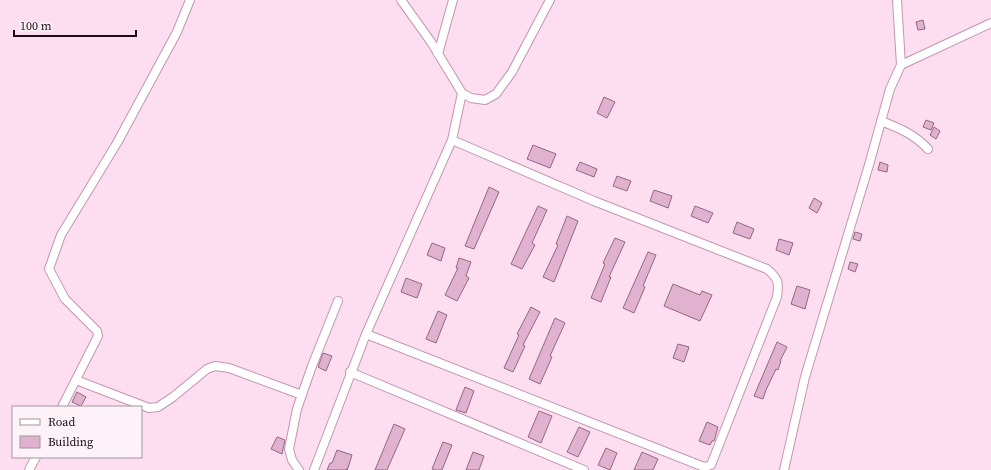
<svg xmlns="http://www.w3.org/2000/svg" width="991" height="470" font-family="'Source Serif 4',serif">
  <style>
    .building { fill: #e1b2cf; stroke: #926782 }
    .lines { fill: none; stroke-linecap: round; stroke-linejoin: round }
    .street-casing { stroke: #c395b1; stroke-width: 10 }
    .street { stroke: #fff; stroke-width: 8 }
  </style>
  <rect width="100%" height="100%" fill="#fcdef0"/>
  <!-- building -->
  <path class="building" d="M923 20 925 29 918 30 916 22Z
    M604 97 615 102 607 118 597 113Z
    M926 120 934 123 931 130 923 127Z
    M934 127 940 131 936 139 930 135Z
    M533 145 556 154 550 168 527 159Z
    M580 162 597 169 594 177 576 170Z
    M880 162 888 165 887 172 878 170Z
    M617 176 631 181 627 191 613 186Z
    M489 187 499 192 474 249 465 246Z
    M654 190 672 196 668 208 650 201Z
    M814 198 822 203 817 213 809 208Z
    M538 206 547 210 532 243 535 245 522 269 511 264Z
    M695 206 713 213 708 223 691 216Z
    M567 216 578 221 554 282 543 277 558 245 556 244Z
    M737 222 754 229 750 239 733 233Z
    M855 232 862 234 860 241 853 239Z
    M615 238 625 242 609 277H611L601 302 591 298 605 264 603 263Z
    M779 239 793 243 789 255 776 250Z
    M432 243 445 248 441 261 427 255Z
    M648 252 656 255 643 286 645 287 634 313 623 308Z
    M459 258 471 262 466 276 469 278 457 301 445 295 458 268H456Z
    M850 262 858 264 855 272 848 269Z
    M406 278 422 284 417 298 401 292Z
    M673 284 700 295 702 291 712 295 700 321 664 306Z
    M797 286 810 290 805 309 791 304Z
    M531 307 540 312 523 345 525 346 513 372 504 368 519 335 517 334Z
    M438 311 447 315 436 343 426 339Z
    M555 318 565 323 550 356 552 357 540 384 529 379Z
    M777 342 787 347 780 361H781L778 370 776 369 766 390 763 399 754 396Z
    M678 344 689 347 684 362 673 358Z
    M323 353 332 356 326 371 318 367Z
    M465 387 474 391 466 413 456 410Z
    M77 392 86 397 81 406 72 402Z
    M539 411 552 416 541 443 528 437Z
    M707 422 718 427 714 441H712L710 445 699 441Z
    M394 424 405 429 387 470H375Z
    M579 427 590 432 578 457 567 452Z
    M277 437 285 440 282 454 271 449Z
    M443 442 452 445 442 470H435L432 469Z
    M606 448 617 453 610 470 598 465Z
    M337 450 352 455 348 468 346 469 348 470H327L330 463H332Z
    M473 452 484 456 479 470H466Z
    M642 452 658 459 653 470H634Z"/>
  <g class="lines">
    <defs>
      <path id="street" d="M438 54 453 0
        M901 65 991 23
        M462 93 471 98 485 100 496 94 512 72 550 0
        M881 121C899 128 914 134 928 149
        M366 334 704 467 711 465 713 460 777 297C779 283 779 279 767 269L594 201 452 140
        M350 372 584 470
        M76 380 149 408 158 407 173 397 207 369 215 366 229 368 302 395
        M62 407 98 336 97 331 65 299 49 269 61 235 117 143 177 32 190 0
        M29 470 36 457
        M299 470 292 460 289 449 297 409 312 366 338 301
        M314 470 366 334 452 140 462 93 431 42 401 0
        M784 470 805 377 869 165 890 89 901 65 897 0"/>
    </defs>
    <!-- street casing -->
    <use href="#street" class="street-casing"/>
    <!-- street -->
    <use href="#street" class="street"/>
  </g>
  <!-- legend -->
  <rect x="12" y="406" width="130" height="52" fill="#fcf2f8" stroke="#a2969d"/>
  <rect x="20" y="419" width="20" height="6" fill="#ffffff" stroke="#a2969d"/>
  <text x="48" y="426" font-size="12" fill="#1b0b15">Road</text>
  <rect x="20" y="436" width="20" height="12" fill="#e1b2cf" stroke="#a2969d"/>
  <text x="48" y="446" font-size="12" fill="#1b0b15">Building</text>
  <!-- scale -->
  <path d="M14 30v6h122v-6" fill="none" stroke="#1b0b15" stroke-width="2"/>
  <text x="20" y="30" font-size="12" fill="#1b0b15" stroke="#fcf2f8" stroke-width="3" paint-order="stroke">100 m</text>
</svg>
